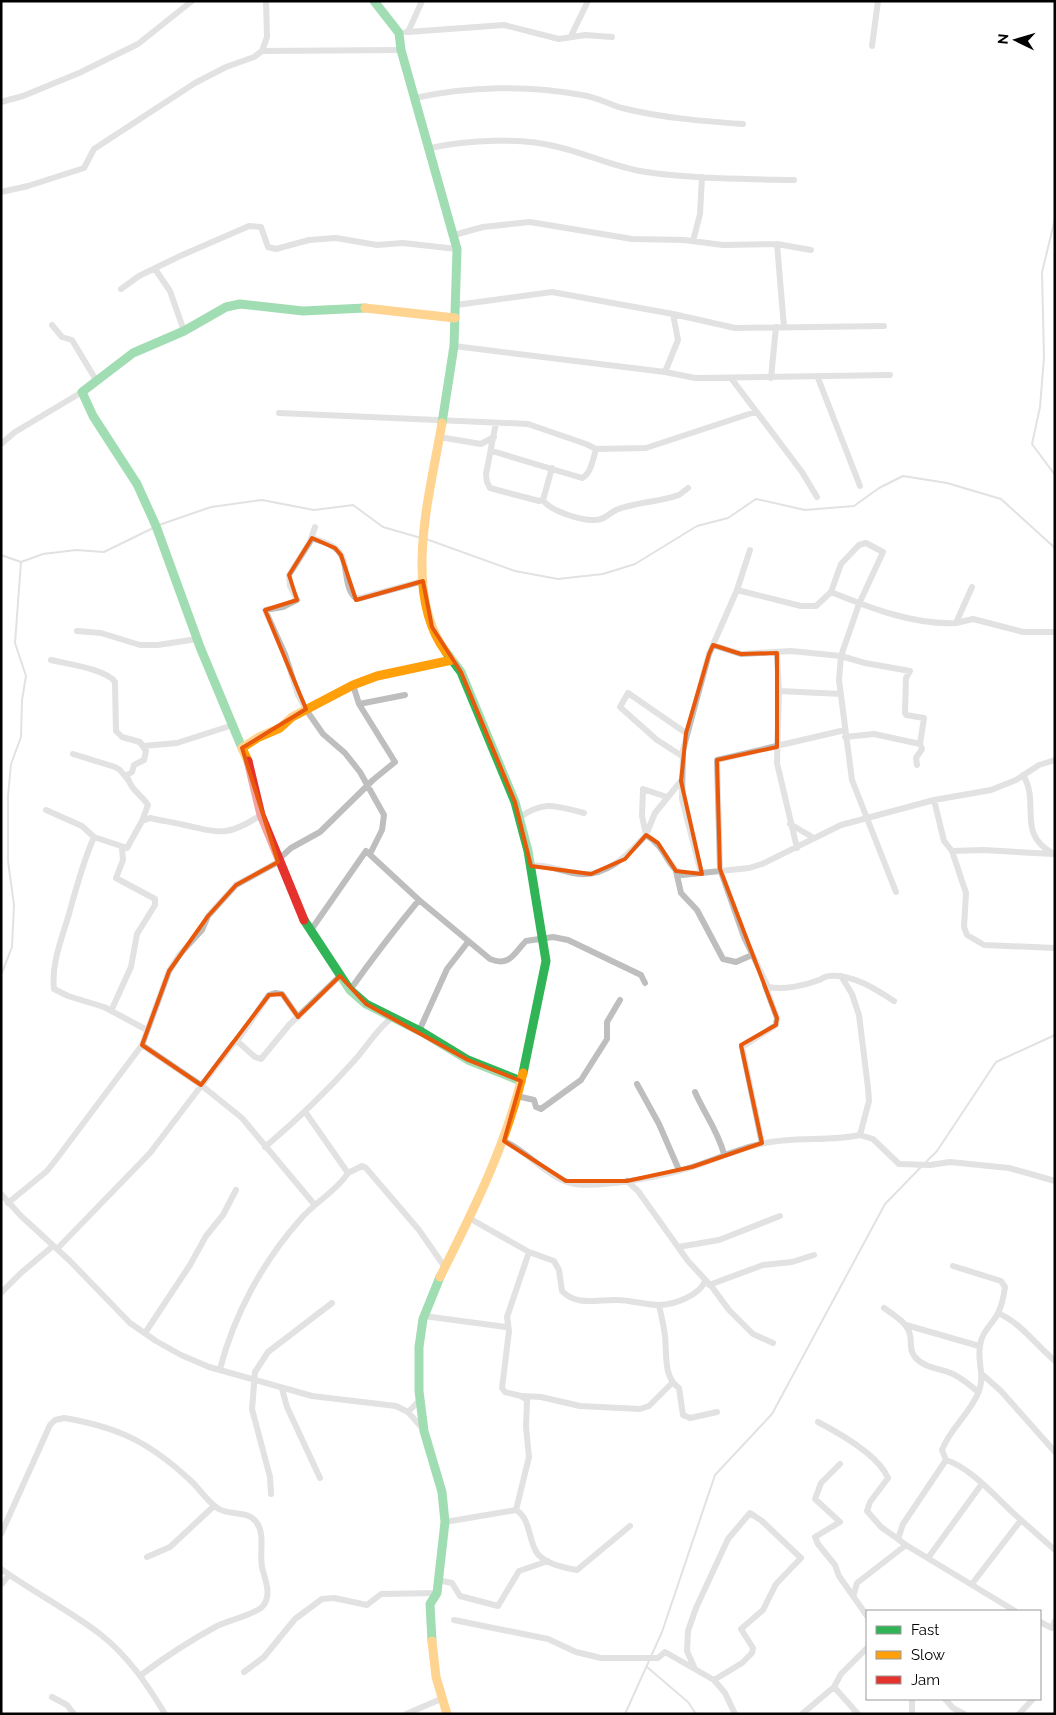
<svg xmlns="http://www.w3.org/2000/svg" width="1056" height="1715" font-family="Raleway,sans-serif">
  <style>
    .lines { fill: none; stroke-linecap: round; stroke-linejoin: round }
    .stream { stroke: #bebebe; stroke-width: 2 }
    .street { stroke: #bebebe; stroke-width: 6 }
    .fast { stroke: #30b455; stroke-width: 9 }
    .slow { stroke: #ff9f0a; stroke-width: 9 }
    .jam { stroke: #e5322d; stroke-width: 9 }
    .marked { fill: none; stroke: #e8590c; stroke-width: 4; stroke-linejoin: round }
  </style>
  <rect width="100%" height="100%" fill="#fff"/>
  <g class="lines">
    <!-- stream -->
    <path class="stream" d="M1055 219 1042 272 1044 357 1040 407 1032 444 1055 475
      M159 525 211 507 262 500 314 510 353 505 383 527 421 538
      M426 539 515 571 558 579 603 574 635 564 697 526 728 518 756 499 805 510 854 506 879 488 903 476 947 483 1001 499 1055 548
      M1 555 21 562 43 554 76 550 104 552 153 528
      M1 975 12 947 14 905 8 861V796L11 764 21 737 22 700 26 676 15 643 21 562
      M925 1163 937 1151 996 1062 1055 1035
      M647 1667 688 1702 696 1714
      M625 1714 662 1632 715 1475 772 1414 885 1204 922 1166"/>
    <!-- street -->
    <path class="street" d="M406 32H408L422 1
      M408 32 504 25 559 39 585 35 612 37
      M571 36 588 1
      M872 46 878 1
      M262 51 401 50
      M415 98C469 86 528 85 582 95 596 97 609 104 622 108 662 118 702 121 743 124
      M1 102 23 96 79 73 138 44 192 1
      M430 148C467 140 522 137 558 147 588 154 616 168 646 172 695 179 745 179 794 180
      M1 192 28 186 84 168 94 149 195 83 226 67 254 57 262 51 267 37 266 1
      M454 235 483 227 530 222 632 239 684 240 723 245 777 244 811 250
      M693 241 700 214 702 177
      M777 244 784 327
      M155 269 170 291 184 331
      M121 289 139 276 180 256 249 226 261 227 268 247 276 249 309 240 336 238 377 245 403 243 457 249
      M456 305 552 292 673 314 678 340 665 372
      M673 314 735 328 884 326
      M52 325 62 337 72 340 96 380
      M454 346 665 372 695 378 890 375
      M731 378 802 472 817 497
      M771 378 776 327
      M818 378 860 486
      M279 413 528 424 586 444 596 449 646 448 755 412
      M496 423 486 474 487 482 490 488 539 501 543 500 552 468
      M439 437 481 444 494 437
      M1 444 15 432 82 392
      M492 451 582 478C591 474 593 459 596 449
      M543 500C550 511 582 521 595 520 605 520 608 514 616 510 636 502 659 502 679 495L688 488
      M315 527 310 542 289 575 290 586 297 600 283 607 265 610 285 654 298 695 307 711 323 734 345 753 360 772 384 815 382 830 370 854
      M312 538C319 541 329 543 335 548 351 559 341 588 357 599L423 581
      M737 590 801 606H816L831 592 841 564 859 545 866 543 883 552 859 604 841 656 839 680 852 780 896 892
      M831 592C870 608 914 625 956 623L972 587
      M956 623 973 619 1023 632H1055
      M77 631 101 633 140 645H158L197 639
      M713 645 741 654 791 651 841 656 865 663 910 671 906 678 905 713 906 715 924 718 920 744 922 749 916 758 917 765
      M777 653 779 691 777 763 797 848
      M51 660C67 664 106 669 115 682L116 731 122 737 140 742 146 751 144 760 134 765 132 772 127 775C130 790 141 794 148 805L142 821
      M779 691 841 694
      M359 704 405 695
      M845 730 717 760 720 869 744 937 768 987C783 990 804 986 819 980 822 979 825 976 829 976 851 973 877 990 894 1001
      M845 737 874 734 920 744
      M143 746 177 743 233 725
      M73 754 115 767 120 770 128 780
      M682 756 657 740 620 707 628 693 686 733
      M1023 775C1041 804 1015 833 1054 854
      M667 797 643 789 642 816 646 835 655 813 681 781
      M934 800 944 841 952 851 983 850 1053 854
      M46 810 82 826 94 837 127 848 142 821 150 818C162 821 173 822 184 825 221 833 227 837 261 815
      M520 817C545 800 556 806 584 813
      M790 824 814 838
      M94 837C83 862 76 888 69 914 62 938 51 964 54 989L68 996 104 1007 147 1030
      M952 851 966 893 964 927 967 935 984 945 1055 948
      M278 860 291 848 320 832 373 780 395 762 359 704 353 685
      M531 866C546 864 558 870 573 873 604 880 627 856 646 835 666 847 666 865 682 875L749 868 762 864 841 825 934 800 991 790 1016 780 1039 765 1055 760
      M676 871 681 893 697 910 723 959 736 962 752 955
      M701 873 682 799 683 750 709 654 737 590 750 550
      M311 930 366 851 419 900 490 959C510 967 513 954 526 941L553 937 568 940 641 975 645 983
      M841 976 852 994 859 1015 868 1088 869 1101 860 1135
      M350 990C372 959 395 929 419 900
      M111 1011 131 967 137 934 155 905V899L116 878 123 860 122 848
      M419 1031 447 969 468 942
      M237 1041 269 995 275 993 282 994 298 1017
      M142 1045 201 1085 242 1118 314 1204
      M637 1084 659 1124 679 1170
      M695 1092C704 1113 718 1131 724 1154
      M517 1096 534 1100 536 1107 541 1109 581 1080 607 1039V1022L620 1000
      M504 1141C528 1151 549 1180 575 1184 604 1188 664 1176 692 1167 715 1160 737 1149 761 1144 793 1136 828 1142 860 1135L873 1139 899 1164 930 1165 950 1162 1009 1168 1055 1181
      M762 1143 742 1047 776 1025 777 1018 765 985
      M265 1147C297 1120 326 1092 354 1061 367 1047 377 1028 393 1017
      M348 1173 362 1166 366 1168 419 1230 444 1266
      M627 1181 638 1191 688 1261 712 1287 729 1310 753 1334 773 1343
      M1 1194 21 1216 70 1261 130 1323 156 1341 181 1355 209 1367 312 1396 396 1406 408 1412 423 1429
      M8 1203 47 1171 58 1157 142 1045 169 971 180 954 202 930 208 916 236 885 278 862
      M469 1218 529 1252 554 1261 559 1270 562 1291C577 1307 599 1299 617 1300 631 1300 645 1305 659 1305 674 1305 700 1295 705 1281
      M678 1247 719 1240 780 1216
      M57 1249 150 1153 233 1044 237 1041 255 1057 261 1059 289 1025 340 976
      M709 1285 763 1265 792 1262 814 1255
      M1 1293 22 1272 53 1246
      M659 1305C661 1315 664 1326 665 1336 667 1354 663 1377 679 1388L683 1415 690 1418 717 1412
      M884 1308C894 1315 908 1323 910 1335 912 1343 909 1351 915 1357 925 1369 941 1368 953 1374 963 1379 970 1385 978 1392
      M998 1313C1021 1323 1036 1345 1055 1361
      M424 1316 506 1327
      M906 1325 979 1346
      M145 1333 190 1265 206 1236 223 1215 236 1190
      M220 1369C234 1315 262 1263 299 1221 313 1203 336 1192 348 1173L306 1113
      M983 1375 1001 1391 1055 1452
      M282 1389 287 1407 320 1478
      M522 1396 541 1397 580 1406 640 1409 649 1406 672 1383
      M408 1412 420 1400
      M818 1422C839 1433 879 1456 888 1478L870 1502 867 1511 881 1527 898 1539
      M946 1460C972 1468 1000 1502 1021 1520L972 1584
      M840 1464 821 1483 815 1499 840 1522 815 1537 818 1544 835 1565 839 1576 867 1616
      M271 1494 270 1477 252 1409 255 1372 268 1352 332 1303
      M516 1510 529 1457 526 1427 527 1400 521 1396 505 1392 502 1388 509 1331 507 1317 529 1252
      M1021 1520 1055 1550
      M445 1522 516 1510C531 1519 528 1540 537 1553 544 1563 565 1568 577 1570L630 1526
      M1 1534 50 1425 55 1420 64 1418C118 1427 149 1442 190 1480 200 1489 208 1503 219 1509 231 1516 249 1510 257 1523 266 1536 258 1556 263 1571 266 1582 272 1597 262 1607 254 1615 229 1620 217 1626 191 1640 165 1657 141 1675
      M906 1545 898 1539 903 1524 946 1460 942 1450C950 1428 971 1413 979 1391 985 1375 977 1362 980 1346 981 1332 993 1324 998 1313 1002 1305 1004 1295 1005 1287L1001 1281 953 1266
      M147 1557 170 1547 214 1506
      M928 1558 981 1485
      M1 1569C33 1592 69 1610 100 1634 128 1656 147 1684 165 1714
      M437 1580 452 1583 460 1596 498 1606 519 1571 548 1561
      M1 1585 9 1575
      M854 1594 857 1583 906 1545 1015 1611
      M454 1620 548 1639 576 1652 601 1658H658L665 1652 714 1680
      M1040 1622 1052 1628 1055 1621
      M694 1667 687 1651 688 1631 696 1608 728 1539 750 1513 762 1521 801 1558 776 1584 763 1610 741 1629 753 1648 752 1653 742 1663 714 1680 725 1693 735 1714
      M244 1672 264 1657 295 1619 322 1599 334 1598 367 1605 381 1594 437 1593
      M834 1687 858 1714
      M52 1697 67 1705 74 1714
      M945 1699 953 1708 964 1714
      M406 1714 441 1699
      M802 1714 834 1687 841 1674 867 1648
      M912 1714V1699
      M1019 1714 1033 1699"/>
    <!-- fast -->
    <path class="fast" d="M374 1 399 33 401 50 457 249 454 346 442 423
      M446 652 461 672 515 802 528 851 546 961 523 1073
      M242 748 200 647 156 526 137 484 93 416 82 392 133 353 184 331 226 307 240 304 303 311 365 308
      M304 920 350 990 366 1004 422 1032 468 1060 521 1081
      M432 1641 430 1604 437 1593 445 1522 442 1492 424 1431 419 1391V1347L423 1319 440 1277"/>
    <!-- slow -->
    <path class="slow" d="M365 308 455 318
      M442 423C431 490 401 592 446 652
      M248 761 242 748 259 737 280 728 292 717 353 685 377 676 452 660
      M440 1277C473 1211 506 1146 523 1073
      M432 1641 436 1677 447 1714"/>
    <!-- jam -->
    <path class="jam" d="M248 761 261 815 304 920"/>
  </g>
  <!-- marked area -->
  <path d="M0 0H1056V1715H0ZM312 538 335 548 341 555 356 600 423 581 432 627 461 672 515 802 531 866 591 874 625 859 646 835 658 843 676 871 702 874 681 781 686 733 709 654 713 645 741 654 777 653V747L717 760 720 869 777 1018 776 1025 741 1045 762 1143 692 1167 627 1181H566L504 1141 521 1081 468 1060 366 1004 340 976 298 1017 282 994 269 995 201 1085 142 1045 169 971 208 916 236 885 278 862 242 748 306 709 265 610 297 600 289 575Z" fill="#fff" fill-opacity=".55" fill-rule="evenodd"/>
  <path class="marked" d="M312 538 335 548 341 555 356 600 423 581 432 627 461 672 515 802 531 866 591 874 625 859 646 835 658 843 676 871 702 874 681 781 686 733 709 654 713 645 741 654 777 653V747L717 760 720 869 777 1018 776 1025 741 1045 762 1143 692 1167 627 1181H566L504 1141 521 1081 468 1060 366 1004 340 976 298 1017 282 994 269 995 201 1085 142 1045 169 971 208 916 236 885 278 862 242 748 306 709 265 610 297 600 289 575Z"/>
  <!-- border -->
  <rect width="1056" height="1715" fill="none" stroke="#000000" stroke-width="5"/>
  <!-- legend -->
  <rect x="866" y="1610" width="175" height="90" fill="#ffffff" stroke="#999999"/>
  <rect x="876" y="1626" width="25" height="8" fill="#30b455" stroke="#999999"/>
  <text x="911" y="1635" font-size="15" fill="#000000">Fast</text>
  <rect x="876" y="1651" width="25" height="8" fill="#ff9f0a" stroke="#999999"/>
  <text x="911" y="1660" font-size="15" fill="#000000">Slow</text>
  <rect x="876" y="1676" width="25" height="8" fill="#e5322d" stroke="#999999"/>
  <text x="911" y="1685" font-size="15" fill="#000000">Jam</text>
  <!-- north arrow -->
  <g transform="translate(1016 40) rotate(275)" stroke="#ffffff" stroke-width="4" paint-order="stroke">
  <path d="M0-4L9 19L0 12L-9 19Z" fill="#000000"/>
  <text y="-8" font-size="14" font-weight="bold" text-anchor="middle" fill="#000000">N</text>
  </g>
</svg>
